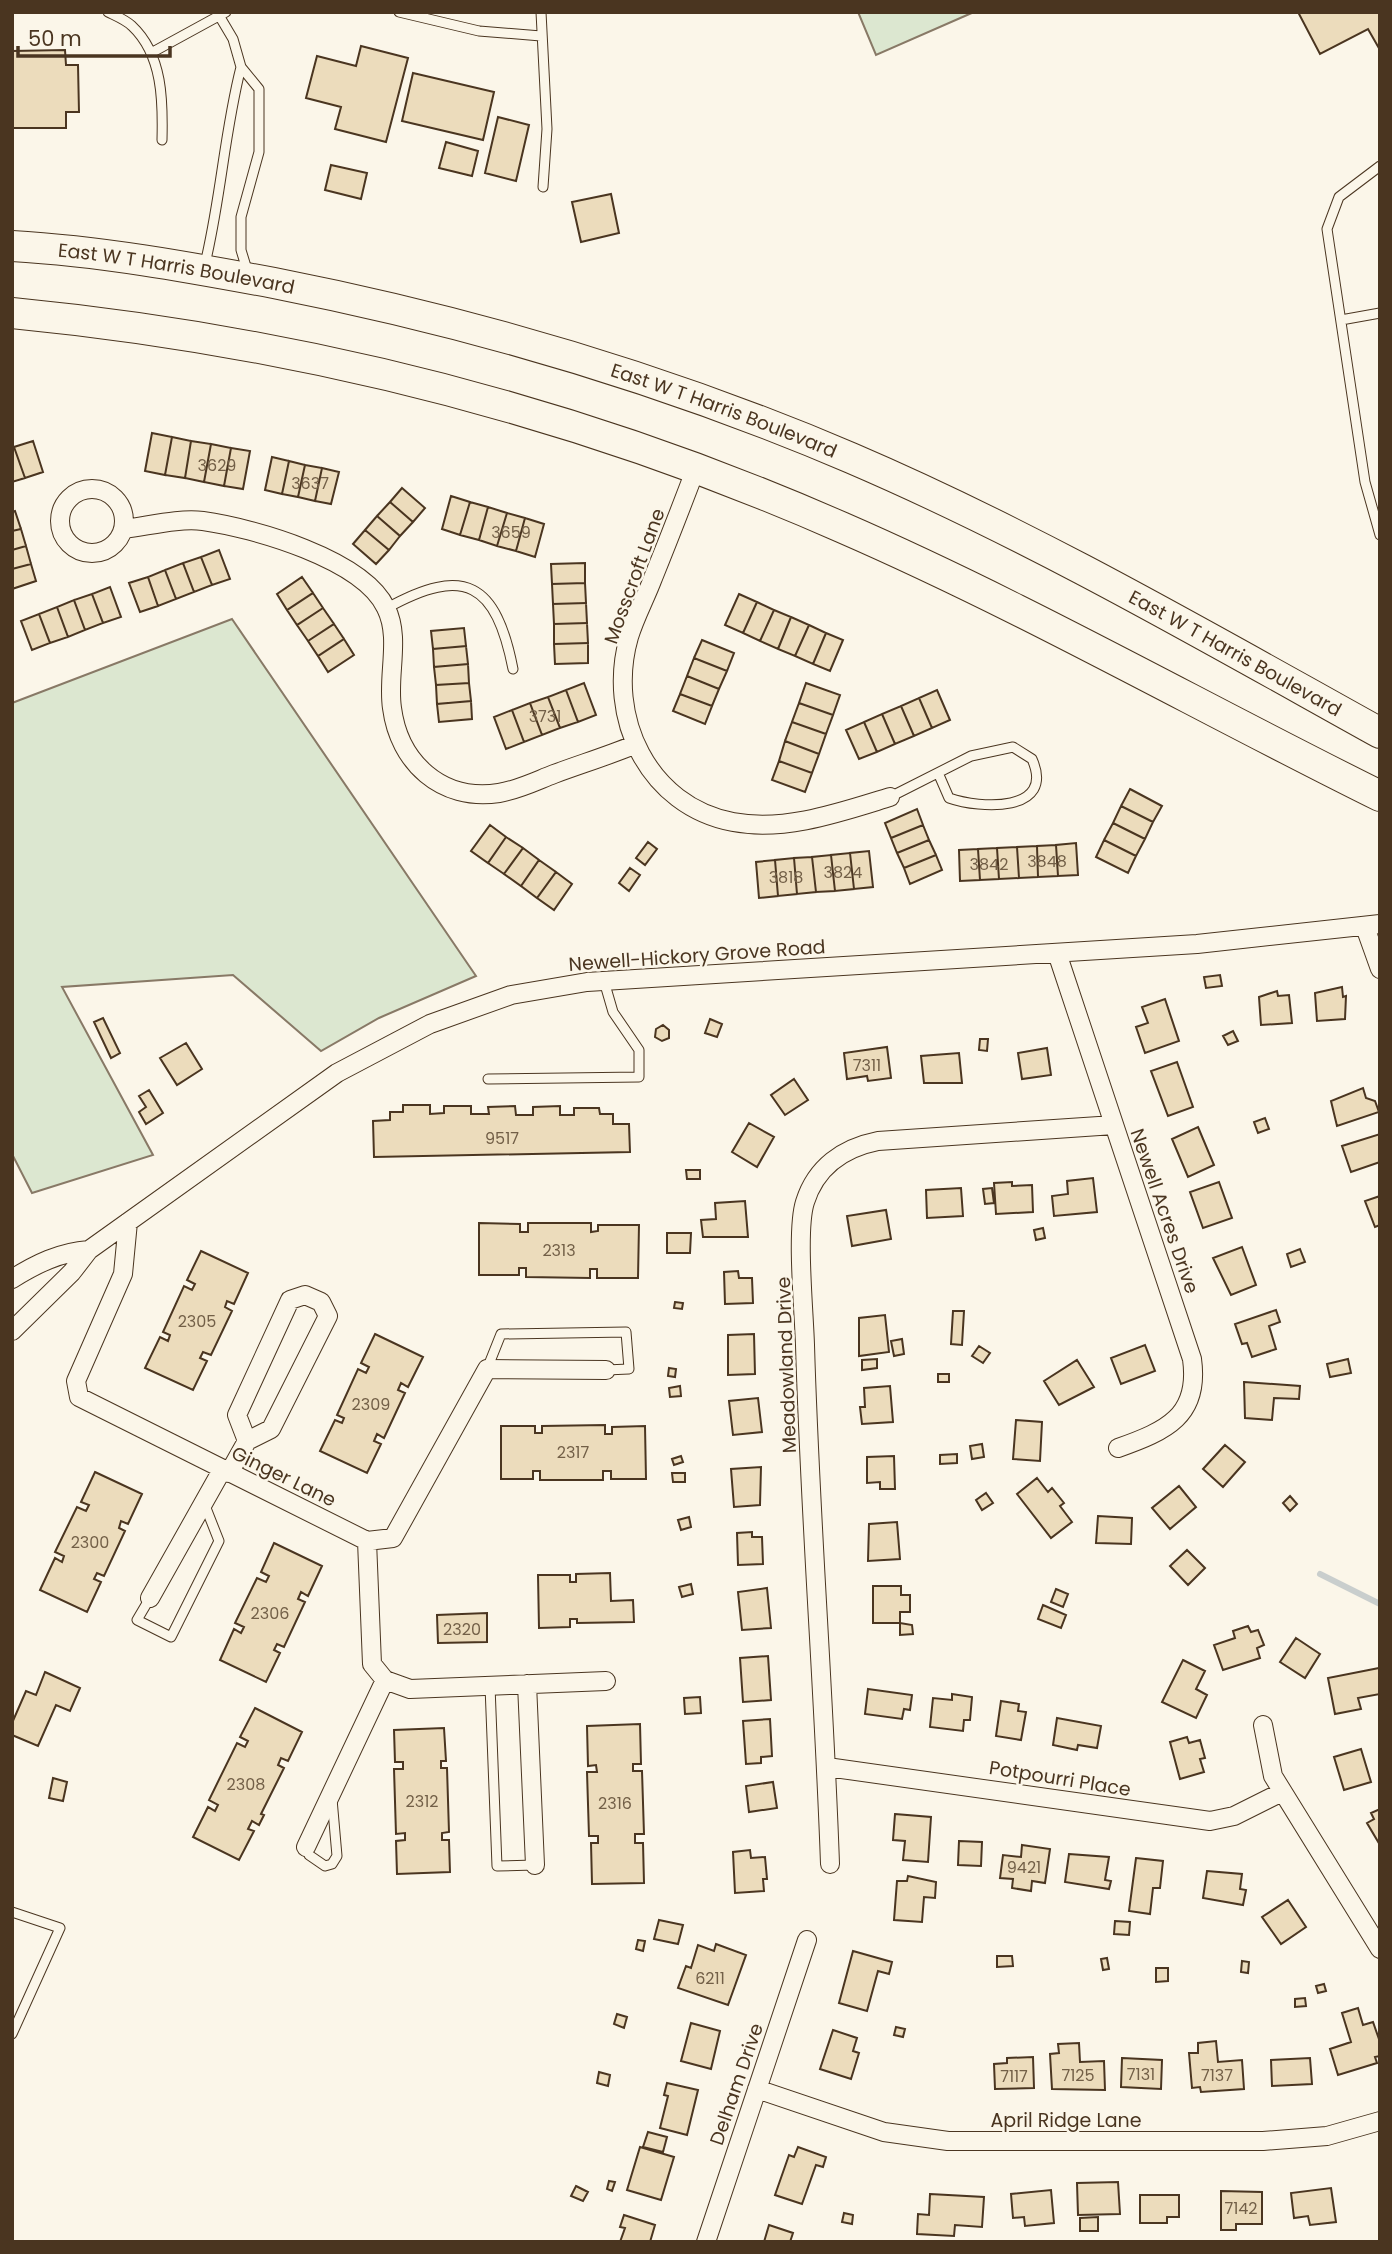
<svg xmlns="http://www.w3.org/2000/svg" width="1392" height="2254" font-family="Poppins,sans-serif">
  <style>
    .green { fill: #dce7d0; stroke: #887966; stroke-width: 2 }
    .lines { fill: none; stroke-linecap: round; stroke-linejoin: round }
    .stream { stroke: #c9cecd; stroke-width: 6 }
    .building { fill: #ecdcbc; stroke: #4a3520; stroke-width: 2 }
    .lane-casing { stroke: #4a3520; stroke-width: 11 }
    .street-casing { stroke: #4a3520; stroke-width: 20 }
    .primary-casing { stroke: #4a3520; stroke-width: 32 }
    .lane { stroke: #fbf6e9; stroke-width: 9 }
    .street { stroke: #fbf6e9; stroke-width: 18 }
    .primary { stroke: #fbf6e9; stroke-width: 30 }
    .labels { text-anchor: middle; stroke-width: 5; stroke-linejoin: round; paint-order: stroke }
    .number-label { font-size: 16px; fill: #725f47 }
    .street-label { font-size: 19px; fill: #4a3520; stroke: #fbf6e9 }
  </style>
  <rect width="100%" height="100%" fill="#fbf6e9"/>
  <!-- green -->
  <path class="green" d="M858 12H974L876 55Z
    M232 619 476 976 379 1018 321 1051 233 975 62 987 153 1155 32 1193 12 1154V703Z"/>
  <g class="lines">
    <!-- stream -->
    <path class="stream" d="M1320 1574 1380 1604"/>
  </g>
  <!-- building -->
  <path class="building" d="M1298 12H1380V50L1368 29 1320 54Z
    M361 46 408 58 386 142 335 129 341 107 306 98 317 56 356 66Z
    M65 50 66 65H78L79 112H66V128H12V51Z
    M413 73 494 92 483 140 402 121Z
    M498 117 529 125 516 181 485 173Z
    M446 142 478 151 472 176 439 168Z
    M331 165 367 173 361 199 325 190Z
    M611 194 619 233 581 242 572 202Z
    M152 433 172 437 165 475 145 471Z
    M172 437 191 441 185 478 165 475Z
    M33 441 43 472 25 478 14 447Z
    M191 441 211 444 204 482 185 478Z
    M211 444 231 448 224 486 204 482Z
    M14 447 25 478 12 482V448Z
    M231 448 250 451 243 489 224 486Z
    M272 457 289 461 282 494 265 490Z
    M289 461 305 465 298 497 282 494Z
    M305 465 322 468 315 501 298 497Z
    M322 468 339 472 331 504 315 501Z
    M402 488 425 508 413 522 390 502Z
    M451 496 470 502 460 535 442 529Z
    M390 502 413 522 400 536 377 516Z
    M470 502 488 507 479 540 460 535Z
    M488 507 507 513 497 546 479 540Z
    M15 511 21 529 12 531V512Z
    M507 513 525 518 516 551 497 546Z
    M377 516 400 536 389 550 365 530Z
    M525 518 544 524 535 557 516 551Z
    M21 529 26 546 12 550V531Z
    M365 530 389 550 376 564 353 544Z
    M26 546 31 564 12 569V550Z
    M219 550 230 579 212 585 201 557Z
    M201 557 212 585 194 592 183 563Z
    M183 563 194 592 176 599 165 570Z
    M585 563V583L552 584 551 564Z
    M31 564 36 581 12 589V569Z
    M165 570 176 599 158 606 148 577Z
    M148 577 158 606 140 612 129 583Z
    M302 577 313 593 287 610 277 594Z
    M585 583 586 603 553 604 552 584Z
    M110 587 121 617 103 623 92 594Z
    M313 593 323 608 297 625 287 610Z
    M92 594 103 623 85 630 74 600Z
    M739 594 757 602 743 633 725 625Z
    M74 600 85 630 68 637 57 607Z
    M757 602 774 610 760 641 743 633Z
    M586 603 587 623 554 624 553 604Z
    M57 607 68 637 50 643 39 614Z
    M323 608 334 624 308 641 297 625Z
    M774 610 791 617 778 649 760 641Z
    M39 614 50 643 32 650 21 621Z
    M791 617 809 625 795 656 778 649Z
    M587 623 588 643 554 644V624Z
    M334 624 344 639 318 656 308 641Z
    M809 625 826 633 813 664 795 656Z
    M464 628 466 646 433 649 431 631Z
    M826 633 843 640 830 671 813 664Z
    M344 639 354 655 328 672 318 656Z
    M702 640 734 653 727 671 694 658Z
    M588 643V663L555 664 554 644Z
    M466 646 468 664 434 667 433 649Z
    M694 658 727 671 719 689 687 676Z
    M468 664 469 683 436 685 434 667Z
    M687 676 719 689 712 706 680 694Z
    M469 683 471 701 437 704 436 685Z
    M584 683 596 715 578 722 566 690Z
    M806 683 840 695 833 715 799 703Z
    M566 690 578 722 560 728 548 697Z
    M937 690 950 720 932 728 919 698Z
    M680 694 712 706 705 724 673 711Z
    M548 697 560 728 542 735 530 703Z
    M919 698 932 728 914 736 901 706Z
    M471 701 472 719 439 722 437 704Z
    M530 703 542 735 524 742 512 710Z
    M799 703 833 715 826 734 792 722Z
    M901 706 914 736 895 744 882 714Z
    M512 710 524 742 506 749 494 717Z
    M882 714 895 744 877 752 864 722Z
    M792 722 826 734 819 754 785 741Z
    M864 722 877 752 859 759 846 730Z
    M785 741 819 754 812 773 779 761Z
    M779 761 812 773 805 792 772 780Z
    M1130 789 1162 806 1153 822 1121 806Z
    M1121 806 1153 822 1145 839 1113 823Z
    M917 809 923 825 891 838 885 823Z
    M1113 823 1145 839 1136 856 1104 840Z
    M490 825 506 837 488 863 471 851Z
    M923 825 929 840 897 853 891 838Z
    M506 837 523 848 504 874 488 863Z
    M929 840 936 855 904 868 897 853Z
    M1104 840 1136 856 1128 873 1096 857Z
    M648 842 657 849 645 865 636 858Z
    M1076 843 1078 875 1058 876 1056 845Z
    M1056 845 1058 876 1038 877 1037 846Z
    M1037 846 1038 877 1019 878 1017 847Z
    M1017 847 1019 878 999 879 997 848Z
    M523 848 539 860 521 886 504 874Z
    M997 848 999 879 980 880 978 849Z
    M978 849 980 880 960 881 959 850Z
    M869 851 873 887 854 889 850 853Z
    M850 853 854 889 835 891 831 855Z
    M831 855 835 891 816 892 812 857Z
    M936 855 942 870 910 884 904 868Z
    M812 857 816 892 797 894 794 858Z
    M794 858 797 894 778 896 775 860Z
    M539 860 556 872 537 898 521 886Z
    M775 860 778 896 759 898 756 862Z
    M630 868 640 875 629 891 619 883Z
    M556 872 572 884 554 910 537 898Z
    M1220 975 1222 986 1206 988 1204 977Z
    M1342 987 1343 997 1346 996 1345 1019 1317 1021 1315 993Z
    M1277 991 1278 996 1289 995 1292 1023 1261 1025 1259 997Z
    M1165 999 1179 1041 1145 1053 1136 1027 1148 1023 1142 1007Z
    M103 1018 120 1053 111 1058 94 1022Z
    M710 1019 722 1024 717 1037 705 1033Z
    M663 1025 669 1030V1038L662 1041 655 1037 656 1029Z
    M1233 1031 1238 1041 1228 1045 1223 1036Z
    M980 1039H988L987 1051 979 1050Z
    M186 1043 202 1069 177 1085 160 1058Z
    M887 1047 891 1078 868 1081 867 1076 847 1079 844 1053Z
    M1047 1048 1051 1075 1022 1079 1018 1053Z
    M959 1053 962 1083H924L921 1056Z
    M1177 1062 1193 1107 1168 1116 1151 1071Z
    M794 1079 808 1100 785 1115 771 1095Z
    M1363 1088 1366 1098 1375 1101 1379 1112 1337 1126 1331 1101Z
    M149 1090 163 1113 146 1124 139 1112 146 1107 139 1096Z
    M403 1105H430V1114L444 1113V1106H471V1114H489L488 1107 515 1106 516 1115H533V1107L560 1106V1115H574V1108H599L600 1114H613V1124H629L630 1152 374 1157 373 1121 390 1120V1112H403Z
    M1265 1118 1269 1129 1258 1133 1254 1122Z
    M749 1123 774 1137 757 1167 732 1152Z
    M1198 1127 1214 1165 1188 1177 1172 1139Z
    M1380 1134V1162L1351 1172 1342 1146Z
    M686 1170H700V1179H687Z
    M1093 1178 1097 1212 1054 1216 1052 1196 1068 1194 1067 1181Z
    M1012 1182V1186L1032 1185 1033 1212 996 1214 994 1183Z
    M1219 1182 1232 1218 1203 1228 1190 1192Z
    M961 1188 963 1216 927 1218 926 1190Z
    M992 1188 994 1203 985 1204 983 1189Z
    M1380 1196V1225L1375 1227 1365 1201Z
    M745 1201 748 1237H703L701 1220 716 1219 715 1203Z
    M886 1210 891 1239 852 1246 847 1216Z
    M479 1223 520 1224V1232H528V1223H591V1232L598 1231V1225H639L638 1278H597V1269H590V1278L526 1277V1268H519V1275H479Z
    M1043 1228 1045 1238 1036 1240 1034 1230Z
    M667 1233H691L690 1253H667Z
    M1242 1247 1256 1285 1231 1295 1213 1258Z
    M1300 1249 1305 1262 1291 1267 1287 1254Z
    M201 1251 248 1273 234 1304 227 1301 225 1307 232 1311 211 1355 203 1352 200 1358 207 1361 193 1390 145 1368 160 1337 168 1341 170 1335 163 1332 184 1286 192 1290 195 1284 187 1280Z
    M738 1271 739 1278H752L753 1303 725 1304 724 1272Z
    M675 1302 683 1303 682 1309 674 1308Z
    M1276 1310 1280 1322 1269 1326 1276 1349 1252 1357 1247 1343 1242 1344 1235 1324Z
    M953 1311H964L962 1345 951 1344Z
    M885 1315 889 1352 859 1356V1318Z
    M375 1334 423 1357 408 1387 401 1383 398 1390 405 1393 384 1438 377 1434 374 1441 381 1444 367 1473 320 1451 335 1420 342 1423 344 1418 337 1415 358 1369 366 1373 369 1367 361 1363Z
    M754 1334 755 1374 728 1375V1335Z
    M902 1339 904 1354 894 1356 891 1341Z
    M1145 1345 1155 1371 1121 1384 1111 1358Z
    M979 1346 990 1353 983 1363 972 1356Z
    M877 1359V1368L862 1370V1360Z
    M1348 1359 1351 1373 1330 1377 1327 1364Z
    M1077 1360 1094 1387 1059 1405 1044 1381Z
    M669 1368 676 1369 675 1377 668 1376Z
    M938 1374H949V1382H938Z
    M1244 1382 1300 1386 1299 1399 1274 1398 1272 1420 1245 1418Z
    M680 1386 681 1396 670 1397 669 1388Z
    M890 1386 893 1422 862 1424 860 1407H865L864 1388Z
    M758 1398 762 1432 733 1435 729 1401Z
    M1016 1420 1042 1422 1040 1461 1013 1459Z
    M605 1425V1434H612V1427L645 1426 646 1479H611V1471H603V1480H540V1471H533V1479H501V1426H535V1433H542V1426Z
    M982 1444 984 1457 972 1459 970 1446Z
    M1225 1445 1245 1462 1223 1487 1203 1469Z
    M957 1454V1463L940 1464V1455Z
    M681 1456 683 1462 674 1465 672 1459Z
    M894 1456 895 1489H880V1482L867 1483V1457Z
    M761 1467 760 1505 734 1507 731 1469Z
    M95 1472 142 1494 128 1524 121 1521 119 1528 125 1531 104 1576 97 1573 94 1579 101 1582 87 1612 40 1590 55 1558 62 1562 64 1556 55 1552 77 1507 86 1511 89 1505 81 1502Z
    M672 1473H685V1482H673Z
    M1037 1478 1048 1492 1052 1488 1064 1503 1060 1506 1072 1522 1051 1538 1017 1494Z
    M1179 1486 1196 1507 1170 1529 1152 1508Z
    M986 1493 993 1503 982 1510 976 1500Z
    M1290 1496 1297 1504 1290 1511 1283 1503Z
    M1098 1516 1132 1518 1131 1544 1096 1543Z
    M689 1517 691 1527 681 1530 678 1520Z
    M897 1522 900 1559 868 1561 869 1524Z
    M752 1532V1537H762L763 1564 738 1565 737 1533Z
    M274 1543 322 1566 308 1596 301 1592 298 1599 305 1602 284 1647 277 1644 274 1650 280 1653 266 1682 220 1660 234 1629 241 1633 244 1627 235 1623 257 1578 266 1582 269 1576 261 1572Z
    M1187 1550 1205 1568 1188 1585 1170 1566Z
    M610 1573 611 1601 633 1600 634 1622 577 1623V1619H570V1627L539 1628 538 1575H570V1582H576V1574Z
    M691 1584 693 1594 682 1597 679 1587Z
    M873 1586H901V1595H910V1612H900V1623H873Z
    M767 1588 771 1628 742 1630 738 1592Z
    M1056 1589 1068 1594 1063 1607 1051 1602Z
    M1043 1605 1066 1615 1061 1628 1038 1619Z
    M487 1613V1642L438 1643 437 1615Z
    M900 1623 912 1625 913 1634 900 1635Z
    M1248 1626 1251 1632 1258 1630 1264 1645 1257 1648 1260 1658 1223 1670 1214 1645 1235 1638 1233 1631Z
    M1296 1638 1320 1654 1305 1678 1280 1662Z
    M768 1656 771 1700 743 1702 740 1658Z
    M1183 1660 1205 1671 1196 1689 1207 1695 1196 1718 1162 1702Z
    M1379 1668 1380 1694 1358 1698 1361 1709 1335 1714 1328 1678Z
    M45 1672 80 1688 70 1711 56 1705 38 1746 12 1735V1723L26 1691 36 1695Z
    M868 1689 912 1695 910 1710 904 1709 902 1719 865 1714Z
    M952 1694 972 1697 970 1720H964L963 1731 930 1727 933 1698 952 1700Z
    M700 1697 701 1713 685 1714 684 1698Z
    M1001 1701 1019 1704 1018 1711 1026 1712 1021 1740 996 1736Z
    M255 1708 302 1732 288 1761 281 1758 278 1765 284 1768 261 1814 264 1815 259 1825 252 1821 248 1829 254 1831 239 1860 193 1837 208 1807 215 1811 218 1805 209 1800 237 1743 245 1747 248 1741 240 1737Z
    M1057 1718 1101 1726 1097 1748 1078 1745 1077 1750 1053 1745Z
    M770 1719 772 1756 761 1757V1763L746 1764 743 1721Z
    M640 1724 641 1764H633V1771H642L644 1834H635V1843H643L644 1883 592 1884 591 1843H598V1836H589L587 1772H597L596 1765 588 1766 587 1726Z
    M444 1728 446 1761H441V1768H447L449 1832 442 1833V1840H449L450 1872 397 1874 396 1841 405 1840V1833L396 1834 394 1769H403V1762H395L394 1730Z
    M1187 1737 1189 1743 1200 1740 1205 1758 1200 1759 1204 1772 1180 1779 1170 1742Z
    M1361 1749 1371 1782 1344 1790 1334 1757Z
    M53 1778 67 1782 63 1801 49 1798Z
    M773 1782 777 1808 749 1812 746 1786Z
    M1380 1809V1845L1367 1823 1374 1819 1371 1813Z
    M895 1814 931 1817 928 1862 903 1860 905 1841 893 1840Z
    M959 1841 982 1842 981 1866 958 1865Z
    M1022 1845 1050 1849 1045 1883 1032 1881 1031 1891 1012 1888 1013 1879 1000 1878 1003 1855 1021 1857Z
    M750 1850 751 1858 765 1857 767 1879H763L764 1891 735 1893 733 1852Z
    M1069 1854 1109 1857 1105 1880 1111 1881 1109 1889 1065 1882Z
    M1136 1858 1163 1861 1160 1888H1153L1150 1914 1129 1911Z
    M1207 1871 1242 1874 1240 1889 1246 1890 1243 1905 1203 1898Z
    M908 1876 936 1882 935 1898 924 1897 922 1922 894 1920 897 1881H907Z
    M1288 1900 1306 1927 1281 1944 1262 1917Z
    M659 1920 683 1925 678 1944 654 1939Z
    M1115 1921 1130 1922 1129 1935 1114 1934Z
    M638 1940 645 1941 643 1951 636 1949Z
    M716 1944 746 1955 728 2005 678 1988 686 1966 691 1968 698 1945 714 1951Z
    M853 1951 892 1962 889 1974 878 1971 867 2011 839 2003Z
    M997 1956H1012L1013 1966 997 1967Z
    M1107 1958 1109 1969 1103 1970 1101 1959Z
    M1242 1961 1249 1962 1248 1973 1241 1972Z
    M1156 1968H1168V1981L1156 1982Z
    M1324 1984 1326 1991 1318 1993 1316 1986Z
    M1305 1998 1306 2006 1295 2007V1999Z
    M1358 2008 1363 2025 1373 2022 1380 2042V2056L1375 2057 1377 2063 1338 2075 1330 2049 1351 2042 1342 2013Z
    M617 2014 627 2017 624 2028 614 2024Z
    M691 2023 720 2031 711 2069 681 2061Z
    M896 2027 905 2029 903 2037 894 2035Z
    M833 2030 857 2038 853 2051 859 2053 851 2079 820 2069Z
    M1216 2041 1218 2062 1242 2060 1244 2089 1201 2092 1200 2087 1192 2088 1189 2053H1198V2043Z
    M1079 2043 1080 2062 1104 2061 1105 2090 1052 2089 1050 2054 1059 2053 1058 2044Z
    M1033 2057 1034 2088 995 2089 994 2064 1007 2063V2058Z
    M1122 2058 1162 2060 1161 2089 1121 2087Z
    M1310 2058 1312 2084 1272 2086 1271 2060Z
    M599 2072 610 2075 608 2086 597 2083Z
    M667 2083 698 2090 687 2135 660 2128 668 2096 664 2095Z
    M648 2132 667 2137 663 2152 643 2147Z
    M640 2147 674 2157 661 2200 627 2190Z
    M798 2147 826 2157 823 2167 816 2165 802 2204 775 2195 789 2155 794 2157Z
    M609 2181 615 2182 612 2191 607 2189Z
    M1118 2182 1120 2214 1078 2215 1077 2183Z
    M576 2186 588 2192 583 2201 571 2196Z
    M1331 2188 1336 2222 1310 2225 1308 2216 1294 2218 1291 2193Z
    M1051 2190 1054 2223 1025 2226 1024 2217 1013 2218 1011 2194Z
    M1221 2191 1262 2192V2224H1236V2230H1221Z
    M930 2194 984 2197 982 2227 955 2225 954 2236 917 2234 918 2214 929 2215Z
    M1140 2195H1179V2217H1167V2223H1140Z
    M844 2213 853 2215 852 2224 842 2222Z
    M624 2215 655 2225 650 2242H620L625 2228 620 2227Z
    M1098 2217V2231H1080V2218Z
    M769 2225 793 2233 790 2242H764Z"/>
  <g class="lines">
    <defs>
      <path id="lane" d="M108 12C116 16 126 20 132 26 163 55 163 102 162 140
        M217 12 233 39 241 67 259 89V152L241 217V250L248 273
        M399 12 479 31 541 36
        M541 12 547 129 543 187
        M151 53 226 12
        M1380 166 1339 197 1327 229 1365 482 1380 535
        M204 268C221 200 224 133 241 67
        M1341 320 1380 313
        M387 608C465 565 496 583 513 669
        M890 797 971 756 1013 747 1032 759C1056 813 980 809 949 798L939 775
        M488 1079 639 1077V1050L613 1012 604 981
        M487 1369 501 1334 626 1332 629 1369 606 1370
        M150 1598 137 1620 171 1637 219 1541 204 1503
        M490 1686 497 1866 535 1865
        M306 1847 309 1855 325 1866 332 1864 337 1856 332 1799
        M12 1912 60 1928 12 2034"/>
      <path id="street" d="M696 468C682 505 668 541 653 578 646 597 635 617 629 637 606 717 648 806 733 822 785 832 841 812 890 797
        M60 521a32 32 0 1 1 64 0a32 32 0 1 1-64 0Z
        M124 529C149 526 178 518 203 521 253 528 363 559 386 608 401 638 387 675 392 708 399 762 441 802 499 793 518 790 536 781 554 774 581 764 607 756 634 745
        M1365 927 1380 969
        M1057 953 1192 1359C1200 1416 1166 1431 1118 1448
        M128 1222 123 1274 76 1381 79 1397 367 1541 372 1664 385 1680 410 1689 606 1681
        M12 1279C36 1264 60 1252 89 1250
        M12 1331 72 1272 89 1250 337 1073 430 1024 511 995 587 982 1197 944 1380 924
        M229 1473 247 1441 271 1429 328 1316 321 1302 305 1295 290 1300 237 1415 247 1441
        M367 1541 393 1538 487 1369 606 1370
        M150 1598 222 1470
        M527 1684 535 1865
        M1263 1725 1273 1776 1380 1949
        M827 1767 1210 1821 1234 1816 1282 1792
        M306 1847 385 1680
        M830 1864C824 1691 810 1518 805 1345 804 1311 796 1230 805 1202 816 1167 843 1148 878 1141L1114 1125
        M757 2089 884 2132 948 2141H1263L1327 2136 1380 2121
        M706 2242 807 1940"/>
      <g id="primary">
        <path id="s1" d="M12 246C100 251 188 267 274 283 472 322 666 379 851 458 1033 536 1207 637 1380 733"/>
        <path d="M12 313C298 341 577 411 841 527 1025 607 1200 707 1380 796"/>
      </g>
    </defs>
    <!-- lane casing -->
    <use href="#lane" class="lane-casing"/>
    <!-- street casing -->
    <use href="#street" class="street-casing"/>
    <!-- primary casing -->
    <use href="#primary" class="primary-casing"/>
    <!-- lane -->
    <use href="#lane" class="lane"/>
    <!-- street -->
    <use href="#street" class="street"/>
    <!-- primary -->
    <use href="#primary" class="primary"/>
  </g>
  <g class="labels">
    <!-- number labels -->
    <g class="number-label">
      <text x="217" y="471">3629</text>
      <text x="310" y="489">3637</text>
      <text x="511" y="538">3659</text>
      <text x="545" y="722">3731</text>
      <text x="1047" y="867">3848</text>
      <text x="989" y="870">3842</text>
      <text x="843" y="878">3824</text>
      <text x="786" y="883">3818</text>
      <text x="867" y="1071">7311</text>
      <text x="502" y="1144">9517</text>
      <text x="559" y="1256">2313</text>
      <text x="197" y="1327">2305</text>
      <text x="371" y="1410">2309</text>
      <text x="573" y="1458">2317</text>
      <text x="90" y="1548">2300</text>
      <text x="270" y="1619">2306</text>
      <text x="462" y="1635">2320</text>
      <text x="246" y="1790">2308</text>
      <text x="422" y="1807">2312</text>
      <text x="615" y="1809">2316</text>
      <text x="1024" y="1873">9421</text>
      <text x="710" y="1984">6211</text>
      <text x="1141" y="2080">7131</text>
      <text x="1078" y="2081">7125</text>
      <text x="1217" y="2081">7137</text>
      <text x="1014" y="2082">7117</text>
      <text x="1241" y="2214">7142</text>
    </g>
    <!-- street labels -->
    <g class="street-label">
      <text dy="7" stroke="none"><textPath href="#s1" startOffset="166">East W T Harris Boulevard</textPath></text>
      <text dy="7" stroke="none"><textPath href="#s1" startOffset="733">East W T Harris Boulevard</textPath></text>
      <text transform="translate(634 576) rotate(-70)" y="7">Mosscroft Lane</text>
      <text dy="7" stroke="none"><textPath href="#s1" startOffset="1300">East W T Harris Boulevard</textPath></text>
      <text transform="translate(697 955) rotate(-4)" y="7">Newell-Hickory Grove Road</text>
      <text transform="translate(1165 1211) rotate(71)" y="7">Newell Acres Drive</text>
      <text transform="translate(786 1365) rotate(-92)" y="7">Meadowland Drive</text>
      <text transform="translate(284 1476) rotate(26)" y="7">Ginger Lane</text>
      <text transform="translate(1060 1778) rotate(9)" y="7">Potpourri Place</text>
      <text transform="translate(736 2084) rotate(-71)" y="7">Delham Drive</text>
      <text x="1066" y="2127">April Ridge Lane</text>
    </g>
  </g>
  <!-- border -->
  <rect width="1392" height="2254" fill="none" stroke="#4a3520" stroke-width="28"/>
  <!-- scale -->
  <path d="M18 46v10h152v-10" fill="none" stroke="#4a3520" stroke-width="3.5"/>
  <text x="28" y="46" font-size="21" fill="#4a3520" stroke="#fbf6e9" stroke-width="5" paint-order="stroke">50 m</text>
</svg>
